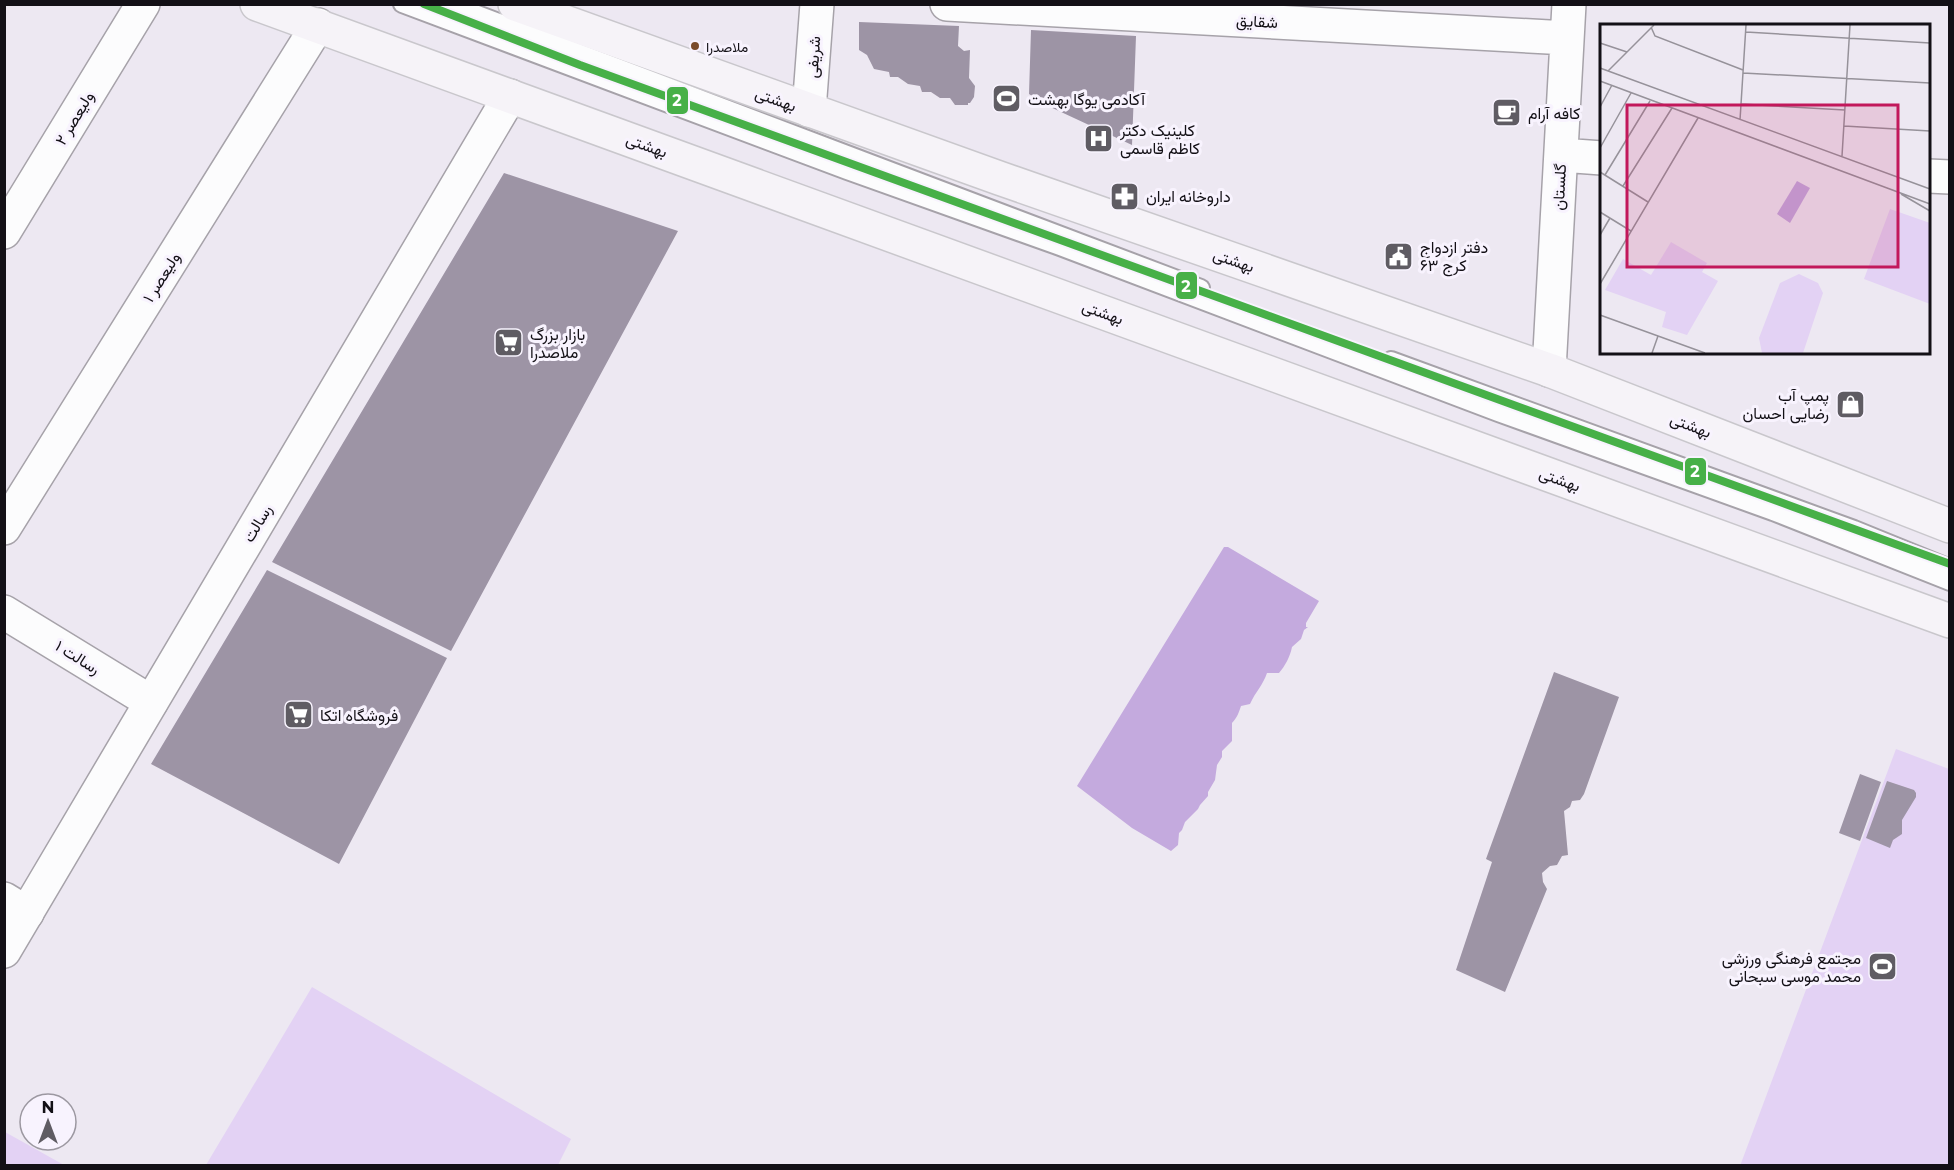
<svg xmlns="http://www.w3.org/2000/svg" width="1954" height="1170" font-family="Montserrat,Vazirmatn,sans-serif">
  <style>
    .green { fill: #e3d2f4 }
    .water { fill: #c4aade }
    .building { fill: #9d94a5 }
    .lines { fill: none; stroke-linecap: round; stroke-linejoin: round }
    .service-casing { stroke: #a6a2a9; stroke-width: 20 }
    .minor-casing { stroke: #a6a2a9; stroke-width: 36 }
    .tertiary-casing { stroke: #a6a2a9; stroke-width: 36 }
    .primary-casing { stroke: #c9c7cc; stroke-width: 36 }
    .service { stroke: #fcfcfd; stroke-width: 16 }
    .minor { stroke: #fcfcfd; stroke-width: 33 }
    .tertiary { stroke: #fcfcfd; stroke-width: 33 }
    .primary { stroke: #f6f3f8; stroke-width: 33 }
    .metro-1-casing { stroke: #f8f3fe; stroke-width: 12 }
    .metro-1 { stroke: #47b048; stroke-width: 8 }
    .bus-dot { fill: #7a4b2a; stroke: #f8f3fe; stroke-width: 2 }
    .labels { text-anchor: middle; stroke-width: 6; stroke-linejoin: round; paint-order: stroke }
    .bus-label { font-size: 14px; fill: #131016; stroke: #f8f3fe; text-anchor: start }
    .street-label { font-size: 16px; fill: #131016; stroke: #f8f3fe }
    .poi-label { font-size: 16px; fill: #131016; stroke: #f8f3fe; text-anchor: start }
    .inset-road { fill: none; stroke: #96929a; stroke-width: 1.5 }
    .view { fill: #c2185b; fill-opacity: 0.15; stroke: #c2185b; stroke-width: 3 }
    .inset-edge { fill: none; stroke: #131016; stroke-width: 3 }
    .line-badge { stroke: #f8f3fe; stroke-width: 2 }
    .badge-label { font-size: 16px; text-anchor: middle; font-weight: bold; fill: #fff }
  </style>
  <rect width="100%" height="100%" fill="#ede8f2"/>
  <!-- green -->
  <path class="green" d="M1896 749 1949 769V1165L1740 1166Z
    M312 987 571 1139 558 1165H206Z
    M5 1132 64 1165H5Z"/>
  <!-- water -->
  <path class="water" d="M1224 547H1228L1319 601 1306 623V627H1308L1304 630 1301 639 1292 647C1290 657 1285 666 1279 673H1267C1263 685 1256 691 1250 704L1241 706C1239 712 1237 718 1232 723V741L1222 751V757L1217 765 1215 780 1208 792V796L1200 805 1198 809 1185 822 1182 830 1179 833 1178 845 1171 851 1132 828 1077 786Z"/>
  <!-- building -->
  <path class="building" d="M859 22 959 26 958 46 964 51 970 50 969 78 975 86 974 97 970 103H968V105H955L950 98H940L931 92H922L920 86 908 84 898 77H890L889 72 874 69 867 55 859 50Z
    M1031 30 1136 36 1132 145 1046 105 1029 94Z
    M504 173 678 231 451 651 272 562Z
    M267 570 447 658 339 864 151 764Z
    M1554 672 1619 697 1584 794 1580 800 1572 801 1570 807 1564 811 1568 855 1562 856 1557 865 1550 866 1542 873 1543 882 1547 889 1505 992 1456 970 1492 862 1486 859Z
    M1860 774 1881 782 1860 841 1839 833Z
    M1887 781 1914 790 1916 793V797L1902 820V834L1893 840 1890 848 1866 838Z"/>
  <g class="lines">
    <defs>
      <path id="service" d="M402 4 847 171 1060 247 1498 413 1773 512 1950 582
        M451 4 1201 288
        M1391 360 1854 529 1950 568"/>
      <path id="minor" d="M947 4 1567 38
        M809 110 817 4
        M1561 155 1602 158
        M1928 176 1950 177
        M4 232 143 4
        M1549 370 1569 4
        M4 528 318 25
        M4 612 151 702
        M4 899 27 913"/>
      <path id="tertiary" d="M4 951 510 96"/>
      <path id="primary" d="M257 4 1950 621
        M515 4 999 178 1549 370 1950 526"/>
    </defs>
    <!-- service casing -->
    <use href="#service" class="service-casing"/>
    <!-- minor casing -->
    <use href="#minor" class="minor-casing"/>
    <!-- tertiary casing -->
    <use href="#tertiary" class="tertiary-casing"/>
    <!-- primary casing -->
    <use href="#primary" class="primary-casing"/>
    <!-- service -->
    <use href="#service" class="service"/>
    <!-- minor -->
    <use href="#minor" class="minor"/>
    <!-- tertiary -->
    <use href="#tertiary" class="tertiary"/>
    <!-- primary -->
    <use href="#primary" class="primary"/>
    <defs>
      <path id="metro-1" d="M424 4 580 65 1950 564"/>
    </defs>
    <!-- metro-1 casing -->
    <use href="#metro-1" class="metro-1-casing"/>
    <!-- metro-1 -->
    <use href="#metro-1" class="metro-1"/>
  </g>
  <!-- icons -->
  <defs>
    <symbol id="stadium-square" viewBox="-11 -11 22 22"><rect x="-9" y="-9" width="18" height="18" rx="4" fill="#5f5c63" stroke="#f8f3fe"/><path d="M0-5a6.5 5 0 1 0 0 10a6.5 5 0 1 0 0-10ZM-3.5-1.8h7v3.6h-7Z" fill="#fff"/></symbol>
    <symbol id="cafe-square" viewBox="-11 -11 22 22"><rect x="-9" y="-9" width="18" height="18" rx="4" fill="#5f5c63" stroke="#f8f3fe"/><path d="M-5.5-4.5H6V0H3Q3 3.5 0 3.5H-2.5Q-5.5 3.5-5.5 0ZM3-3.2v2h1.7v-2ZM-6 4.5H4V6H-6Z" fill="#fff"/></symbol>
    <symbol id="hospital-square" viewBox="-11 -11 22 22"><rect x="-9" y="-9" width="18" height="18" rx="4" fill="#5f5c63" stroke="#f8f3fe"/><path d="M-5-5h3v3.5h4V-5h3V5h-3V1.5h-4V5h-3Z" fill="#fff"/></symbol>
    <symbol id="pharmacy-square" viewBox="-11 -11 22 22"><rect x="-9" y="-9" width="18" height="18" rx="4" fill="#5f5c63" stroke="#f8f3fe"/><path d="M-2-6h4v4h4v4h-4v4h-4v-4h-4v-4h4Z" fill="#fff"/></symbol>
    <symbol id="civic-square" viewBox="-11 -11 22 22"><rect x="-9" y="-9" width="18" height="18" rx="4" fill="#5f5c63" stroke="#f8f3fe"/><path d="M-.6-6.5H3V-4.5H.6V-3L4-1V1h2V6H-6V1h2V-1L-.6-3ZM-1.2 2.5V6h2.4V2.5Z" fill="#fff"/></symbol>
    <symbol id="supermarket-square" viewBox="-11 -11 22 22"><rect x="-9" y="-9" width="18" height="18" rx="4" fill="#5f5c63" stroke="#f8f3fe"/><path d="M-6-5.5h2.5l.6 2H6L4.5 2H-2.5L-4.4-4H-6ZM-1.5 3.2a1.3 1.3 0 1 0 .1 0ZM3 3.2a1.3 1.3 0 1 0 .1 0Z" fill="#fff"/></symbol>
    <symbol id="shop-square" viewBox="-11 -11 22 22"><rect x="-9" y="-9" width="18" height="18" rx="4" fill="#5f5c63" stroke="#f8f3fe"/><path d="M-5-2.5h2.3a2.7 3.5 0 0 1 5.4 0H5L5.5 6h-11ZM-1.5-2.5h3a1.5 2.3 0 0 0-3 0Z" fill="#fff"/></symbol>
  </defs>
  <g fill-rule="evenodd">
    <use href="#stadium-square" x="990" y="82" width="33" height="33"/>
    <use href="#cafe-square" x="1490" y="96" width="33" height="33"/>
    <use href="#hospital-square" x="1082" y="122" width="33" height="33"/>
    <use href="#pharmacy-square" x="1108" y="180" width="33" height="33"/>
    <use href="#civic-square" x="1382" y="240" width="33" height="33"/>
    <use href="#supermarket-square" x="492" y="326" width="33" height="33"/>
    <use href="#shop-square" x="1834" y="388" width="33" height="33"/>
    <use href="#supermarket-square" x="282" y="698" width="33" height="33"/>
    <use href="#stadium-square" x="1866" y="950" width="33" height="33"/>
  </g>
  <!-- markers -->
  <circle class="bus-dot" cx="695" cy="46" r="5"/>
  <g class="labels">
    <!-- bus labels -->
    <g class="bus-label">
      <text x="706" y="52">ملاصدرا</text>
    </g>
    <!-- street labels -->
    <g class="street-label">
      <text transform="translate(1257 21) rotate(3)" y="6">شقایق</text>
      <text transform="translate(813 57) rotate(-86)" y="6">شریفی</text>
      <text transform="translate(776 99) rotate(20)" y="6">بهشتى</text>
      <text transform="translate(74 118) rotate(-59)" y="6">ولیعصر ۲</text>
      <text transform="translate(647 145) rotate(20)" y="6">بهشتی</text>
      <text transform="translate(1559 187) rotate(-87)" y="6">گلستان</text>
      <text transform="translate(1234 260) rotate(19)" y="6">بهشتى</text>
      <text transform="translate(161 277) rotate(-58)" y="6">ولیعصر ۱</text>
      <text transform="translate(1103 312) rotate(20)" y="6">بهشتی</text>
      <text transform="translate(1691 425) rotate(21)" y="6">بهشتى</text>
      <text transform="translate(1560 479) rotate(20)" y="6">بهشتی</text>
      <text transform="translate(257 523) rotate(-59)" y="6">رسالت</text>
      <text transform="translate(78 657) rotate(32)" y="6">رسالت ۱</text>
    </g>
    <!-- poi labels -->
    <g class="poi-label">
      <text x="1028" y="105">آکادمی یوگا بهشت</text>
      <text x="1528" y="119">کافه آرام</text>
      <text x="1120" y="136">کلینیک دکتر<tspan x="1120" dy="18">کاظم قاسمی</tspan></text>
      <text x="1146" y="202">داروخانه ایران</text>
      <text x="1420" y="253">دفتر ازدواج<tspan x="1420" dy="18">۶۳ کرج</tspan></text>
      <text x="530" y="340">بازار بزرگ<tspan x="530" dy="18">ملاصدرا</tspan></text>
      <text x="1829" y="401" text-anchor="end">پمپ آب<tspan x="1829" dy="18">رضایی احسان</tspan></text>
      <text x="320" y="721">فروشگاه اتکا</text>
      <text x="1861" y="964" text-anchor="end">مجتمع فرهنگی ورزشی<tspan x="1861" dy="18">محمد موسی سبحانی</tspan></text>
    </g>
  </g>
  <!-- overview -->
  <g transform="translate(1600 24)">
    <rect width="330" height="330" fill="#ede8f2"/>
    <path d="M290 185 330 199V280L264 255ZM71 218 107 239 102 248 118 257 87 311 62 303 66 288 5 266 23 235 51 251ZM199 250 218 259 223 269 203 329H162L159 314 180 259Z" fill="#e3d2f4"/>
    <path d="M197 157 210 164 190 199 177 190Z" fill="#c4aade"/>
    <path class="inset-road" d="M51 3 55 12 143 46M146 8 330 19M0 19 27 28M0 44 330 165M8 47 54 1M143 49 330 59M0 57 330 180M141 80 245 86M0 83 12 61M140 96 146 1M244 102 330 107M0 124 31 69M242 132 250 1M0 148 48 178M5 151 50 77M23 162 72 84M301 170 330 187M0 188 31 207M0 211 10 194M0 260 98 94M0 291 105 329M52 329 58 312"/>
    <path class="view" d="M27 81H298V243H27Z"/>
    <rect width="330" height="330" class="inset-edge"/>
  </g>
  <g class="line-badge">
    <rect x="666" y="86" width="23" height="29" rx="6" fill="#47b048"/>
    <rect x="1175" y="271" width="23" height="29" rx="6" fill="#47b048"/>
    <rect x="1684" y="457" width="23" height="29" rx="6" fill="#47b048"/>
  </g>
  <g class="badge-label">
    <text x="677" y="106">2</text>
    <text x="1186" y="292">2</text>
    <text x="1695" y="477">2</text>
  </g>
  <!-- border -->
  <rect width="1954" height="1170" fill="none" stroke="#131016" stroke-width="12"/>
  <!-- north arrow -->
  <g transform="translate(48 1122)"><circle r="28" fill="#f8f3fe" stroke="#9c98a1" stroke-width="1.5"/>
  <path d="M0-4.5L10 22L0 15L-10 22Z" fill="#5f5c63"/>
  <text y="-9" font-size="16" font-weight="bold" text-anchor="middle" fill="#131016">N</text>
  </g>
</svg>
